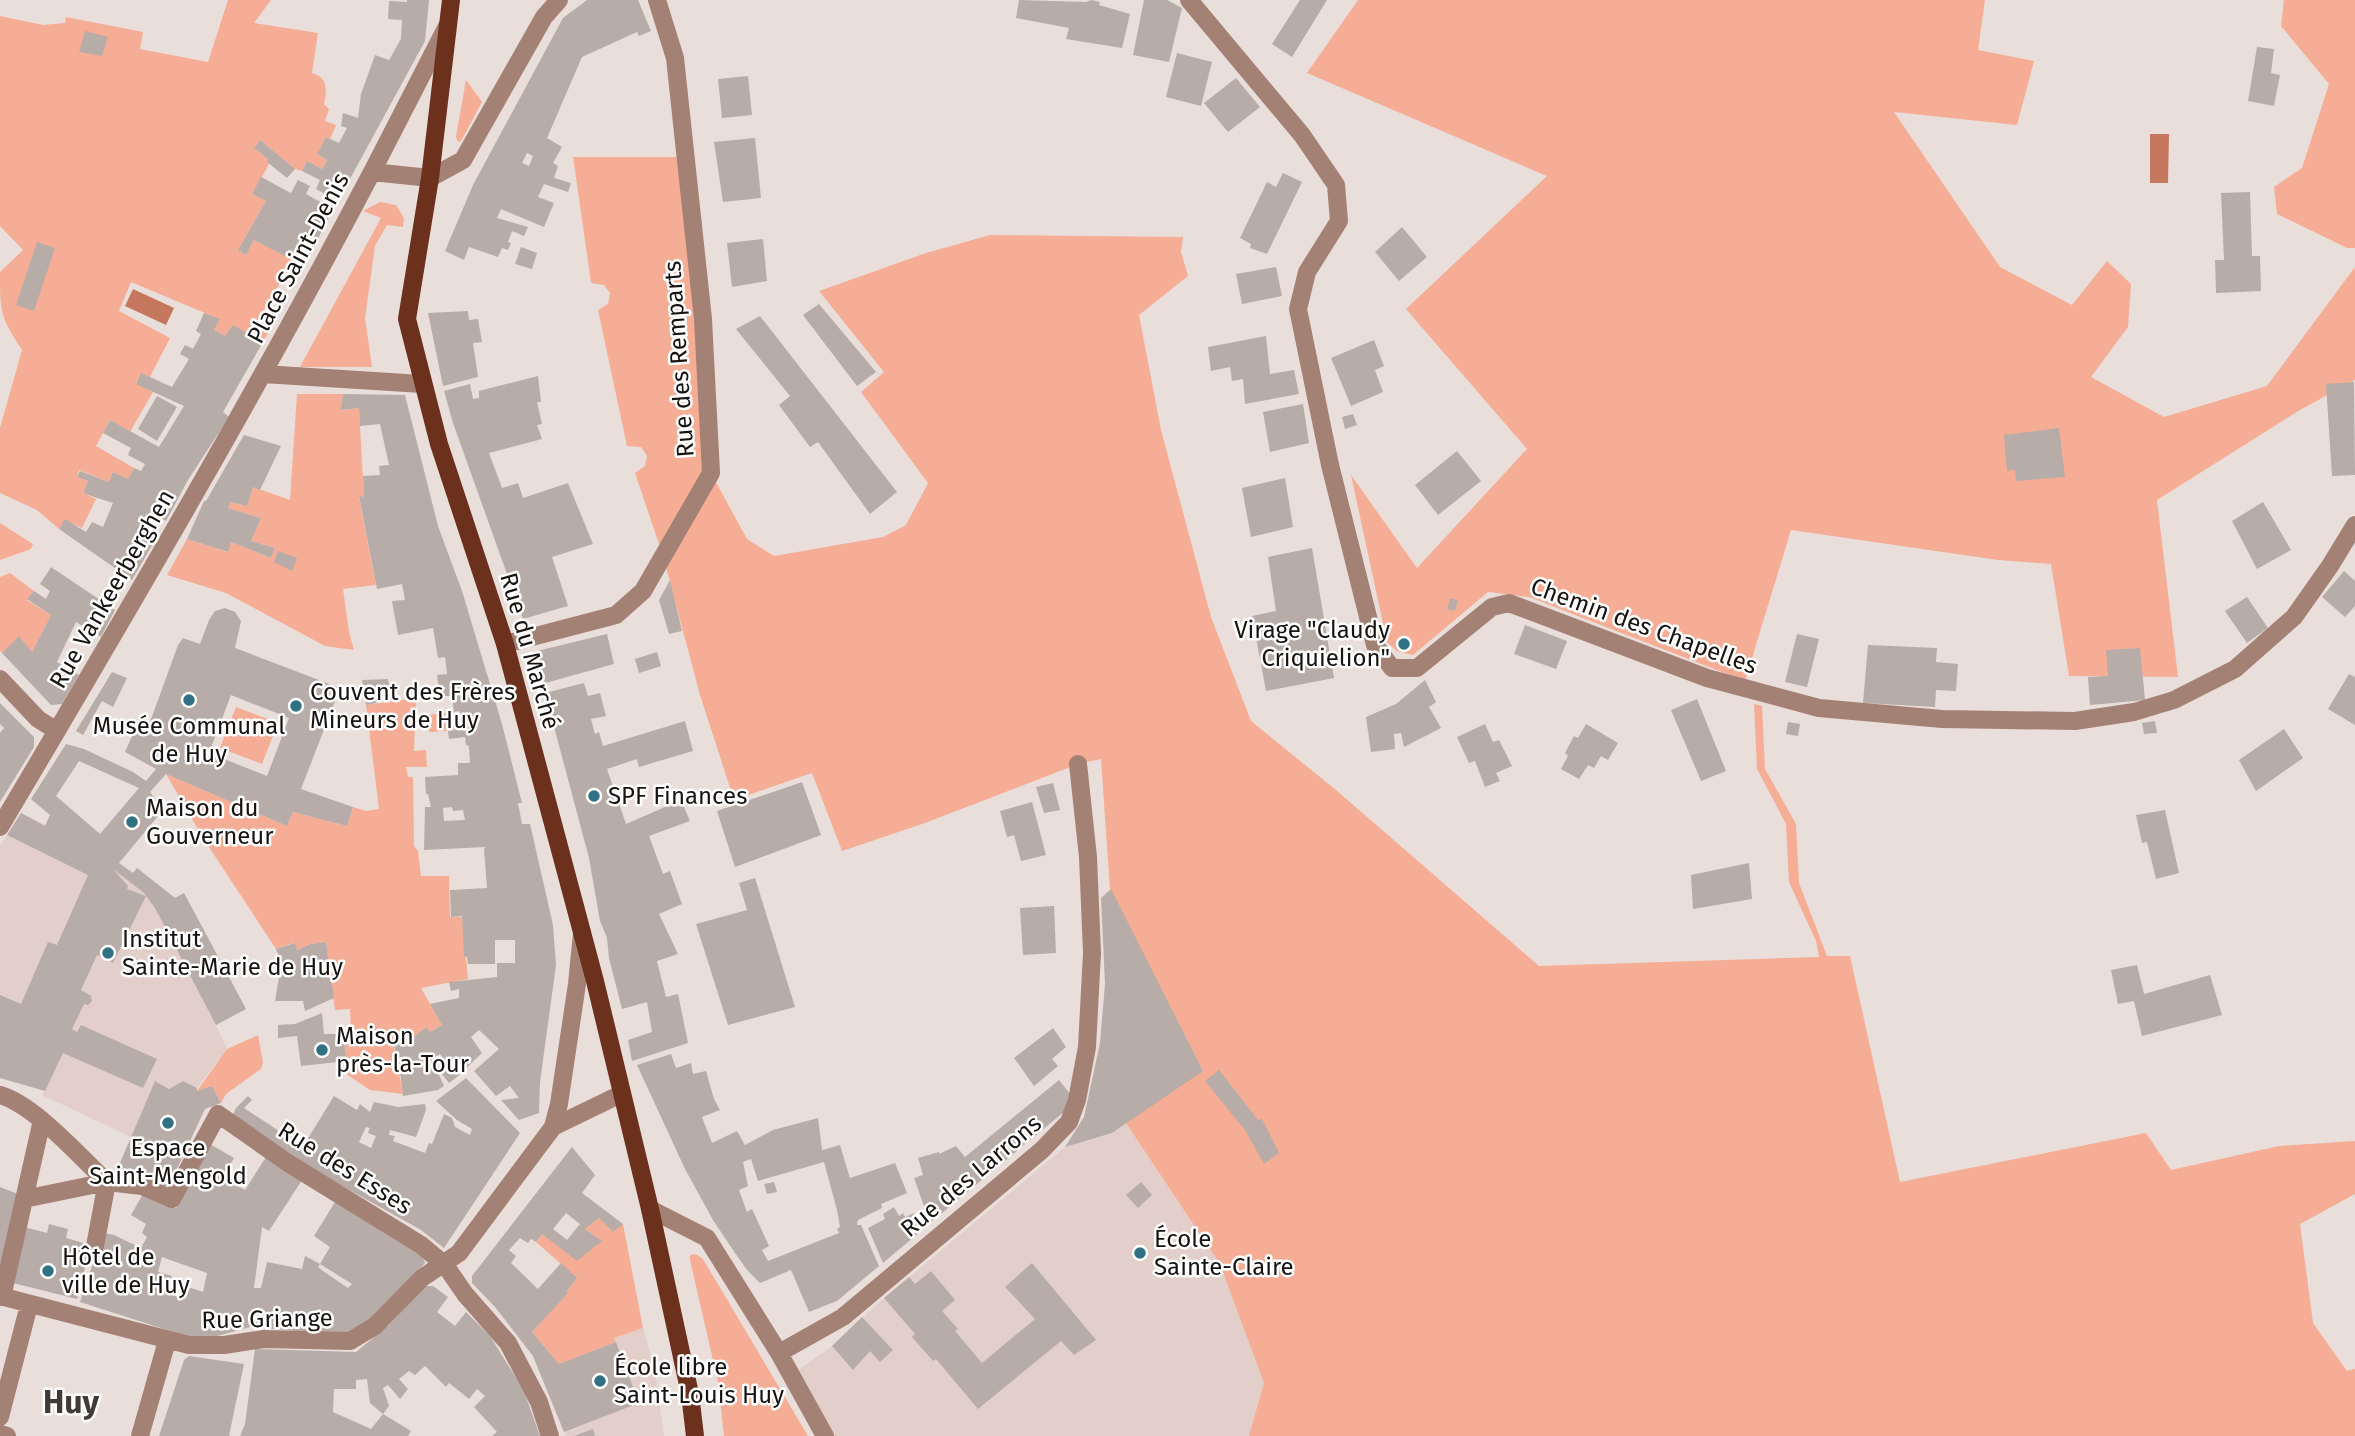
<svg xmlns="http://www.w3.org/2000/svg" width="2355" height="1436" font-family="'Fira Sans',sans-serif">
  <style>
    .built { fill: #e3cfc9 }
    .green { fill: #f5ad95 }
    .water { fill: #c5785d }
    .building { fill: #b7aca8; fill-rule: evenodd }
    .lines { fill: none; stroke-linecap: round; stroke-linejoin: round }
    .minor { stroke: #a48175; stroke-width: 18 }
    .major { stroke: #6b311c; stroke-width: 18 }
    .poi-dot { fill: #307184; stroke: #fff; stroke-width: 2.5 }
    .labels { text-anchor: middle; stroke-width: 5; stroke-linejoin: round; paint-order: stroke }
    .street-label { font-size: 24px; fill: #161311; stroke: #fff }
    .poi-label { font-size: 24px; fill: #161311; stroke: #fff; text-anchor: start }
    .district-label { font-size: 32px; font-weight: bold; fill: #433a37; stroke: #fff }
  </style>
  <rect width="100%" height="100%" fill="#eadeda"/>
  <!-- built -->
  <path class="built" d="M21 813 68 836 127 879 137 868 175 898 184 893 246 1009 216 1025 227 1049 197 1088 183 1081 169 1089 155 1081 131 1137 42 1095 44 1090 0 1078V846Z
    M1203 1071 1294 1436H834L798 1370 832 1346 884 1298 1065 1147 1112 1133Z
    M643 1328 655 1370 664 1436H566L533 1356 615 1342 614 1338Z"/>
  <!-- green -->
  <path class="green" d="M228 0H271L254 23 318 33 312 73C328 77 327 90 324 104L329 109 325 121 336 125 330 139 326 137 317 154 327 160 322 169 307 161 302 171 295 169 260 140 254 148 268 159 269 164 253 194 266 201 238 250 246 255 254 240 294 260 264 310 275 319 263 342 233 326 225 336 214 330 219 319 131 282 119 311 170 338 150 377 141 374 136 383 153 392 130 432 110 420 96 446 134 468 128 479 113 472 109 482 79 470 77 477 88 481 84 491 85 494 96 499 82 528 65 520 59 529 37 510 0 493V428L22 350C0 316 0 312 0 272L23 250 0 226V16L43 25 65 23 66 17 143 32 140 49 208 62Z
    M1358 0H1985L1978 50 2034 61 2017 125 1894 112 2000 267 2072 305 2107 261 2131 284 2128 327 2091 377 2164 417 2267 386 2355 267V380L2300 410 2157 500 2178 677 2069 676 2051 564 1998 560 1791 530 1745 681 1529 597 1488 592 1413 655 1397 651 1387 642 1351 475 1417 568 1527 449 1406 309 1547 176 1307 73Z
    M2284 0H2355V248H2347L2277 214 2274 187 2302 168 2329 84 2281 26Z
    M466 80 482 102 461 141 458 142 456 137Z
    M573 157H686L711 473 747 539 774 556 883 537 906 525 928 483 861 392 884 372 819 291 926 253 990 235 1183 237 1181 252 1188 276 1139 315 1161 430 1211 617 1251 721 1336 790 1539 966 1819 957 1816 941 1789 882 1786 824 1757 769 1754 704 1762 706 1765 769 1796 824 1799 883 1827 956H1850L1900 1182 2146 1133 2171 1170 2279 1146 2355 1141V1194L2300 1224 2313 1323 2347 1371 2355 1369V1436H1249L1264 1383 1220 1264 1126 1123 1101 759 1078 764 925 823 842 851 812 773 734 800 700 695 663 556 635 473 645 466 647 456 641 447 627 446 598 310 608 304 610 293 604 285 591 283Z
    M380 202 396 205 404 218 403 227 387 225 375 246 365 318 372 367H300L381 218 363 211Z
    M297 394H343L342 410 359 408 364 497H359L376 585 343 589 349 632 354 650 325 646 226 593 167 575 187 539 227 552 231 542 271 558 275 548 251 541 261 518 228 508 231 502 247 506 253 487 290 500Z
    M0 523 33 544 31 549 0 560Z
    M10 573 34 591 27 600 51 615 32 652 19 637 2 653 0 651V577Z
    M416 698 414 751 426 750 427 767H406L408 777H413L414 846 418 851 421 876H449L450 917H462L468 979 421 988 442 1025 430 1032 427 1027 414 1036 393 1041 403 1094 370 1090 345 1073 347 1061 343 1034 351 1033 350 1009 335 1010 326 942 311 944 297 950 294 943 276 949 203 838 166 774 287 826 293 812 347 826 353 807 366 811 379 809 366 705Z
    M236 707 278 723 262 764 220 748Z
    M454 712 457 730 429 732 428 715Z
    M258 1035 263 1062 261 1069 226 1094 221 1103 212 1086 197 1091 227 1049Z
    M599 1218 623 1224 643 1328 614 1338 616 1342 559 1364 532 1332 567 1293 566 1292 577 1278 536 1242 542 1234 562 1248 601 1241 585 1229Z
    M696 1254 703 1259 808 1436H724L718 1382 690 1260V1255Z"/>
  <!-- water -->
  <path class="water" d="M2150 134H2169L2168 183H2150Z
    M133 289 174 308 166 325 125 306Z"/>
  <!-- building -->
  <path class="building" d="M407 0H429L425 41 338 201 316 189 320 180 302 171 307 161 322 169 327 160 317 154 326 137 339 143 347 128 341 126 343 113 358 118 361 94 375 55 389 60 401 39 402 20 388 19 389 1 407 2Z
    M587 0H638L651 31 639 36 637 32 582 57 547 138 562 147 553 163 558 166 554 178 571 183 568 192 544 184 538 197 554 203 544 227 501 209 497 218 528 227 524 236 512 231 508 242 511 243 508 250 502 248 498 257 469 247 464 260 445 251 473 185 563 18ZM527 153 533 156 529 166 522 163Z
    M1019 0 1086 2 1091 0 1100 2 1099 5 1130 14 1122 48 1066 39 1069 28 1016 18Z
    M1144 0H1167L1182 8 1169 62 1133 55Z
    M1300 0H1327L1292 57 1272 44Z
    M85 31 108 37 102 56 79 52Z
    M2257 47 2274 49 2271 73 2280 75 2274 106 2248 101Z
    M1177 53 1212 62 1201 106 1166 97Z
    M748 76 752 115 722 118 718 79Z
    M1236 78 1260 107 1228 132 1204 103Z
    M755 138 761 198 723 202 714 142Z
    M260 140 295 169 287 178 267 162 268 159 254 148Z
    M1283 173 1302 182 1267 254 1250 248 1251 244 1240 238 1267 182 1276 187Z
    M261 177 291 193 298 180 310 186 306 194 333 209 304 266 254 240 246 255 238 250 266 201 252 194Z
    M2250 192 2252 256H2260L2261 291 2216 293 2215 260H2224L2221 193Z
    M1402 227 1427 257 1399 281 1375 252Z
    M763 239 767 281 732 287 727 243Z
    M37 242 55 248 34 311 16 305Z
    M521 247 537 253 532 269 515 264Z
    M1276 267 1282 296 1242 304 1236 274Z
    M819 304 876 372 857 386 803 315Z
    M468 311 469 320 478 319 482 342 473 343 478 377 443 386 428 313Z
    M204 313 220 319 214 330 225 336 233 325 263 342 223 412 229 417 188 480 166 521 150 512 143 526 158 535 132 580 59 529 65 519 86 532 92 522 103 527 113 503 85 494 84 491 88 481 77 477 80 471 109 482 113 472 128 479 134 468 141 471 145 464 128 455 131 448 103 433 110 420 159 447 184 406 136 384 141 373 172 387 189 359 180 354 185 345 193 349 201 334 196 331Z
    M760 316 897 492 870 514 818 442 810 447 779 405 790 396 736 329Z
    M1266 336 1270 374 1294 370 1299 394 1245 404 1243 379 1232 381 1230 367 1211 371 1208 347Z
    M1374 340 1384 366 1375 370 1383 392 1351 406 1331 358Z
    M538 376 541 402H537L542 424 537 425 542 439 489 453 502 488 518 483 523 498 568 483 593 544 552 557 568 606 523 619 453 423 444 391 470 384 473 399 479 398V391Z
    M2354 382 2355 475 2332 476 2326 384Z
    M343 394 405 395 438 526 462 591 502 724 522 803H518L522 824H530L553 925 556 965 540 1082 539 1113 519 1120 501 1100 519 1098 510 1086 496 1096 474 1071 499 1049 479 1030 471 1037 482 1053 457 1077 449 1083 442 1074 450 1067 440 1054 432 1059 444 1086 438 1090 403 1096 399 1063 393 1041 414 1036 427 1027 430 1032 442 1025 430 1004 459 998V989L451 991 449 982 497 977V963H515V940H495V964H468L467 957 464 956 462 916 451 917 450 890 487 888 484 849 486 847 424 850 425 807H431L428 794H426L425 777 458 775V763H470L469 746 466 745 465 737 449 739 448 731 464 729 459 711 454 712 452 696H440L437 675 447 674 445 657 438 658 433 628 398 635 392 601 405 600 402 584 377 589 359 496 364 497 363 476 380 475 379 466 389 465 380 424 360 426 359 408 341 410ZM452 807 453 811 463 810 465 820 444 821 443 808Z
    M157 396 177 407 157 441 138 429Z
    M1303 404 1309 443 1270 452 1263 412Z
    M1353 414 1357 425 1345 429 1342 417Z
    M2059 428 2065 477 2016 481 2015 470 2007 471 2004 435Z
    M244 435 281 446 260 490 253 487 247 506 231 502 228 508 261 518 251 541 275 548 271 558 231 542 228 552 187 539 204 501H206Z
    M1457 451 1481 481 1438 515 1415 485Z
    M1285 478 1293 527 1251 537 1242 488Z
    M2263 502 2291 550 2257 569 2232 521Z
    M1312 548 1334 678 1266 691 1252 616 1276 611 1268 557Z
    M278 551 297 558 292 571 274 562Z
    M51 567 115 610 101 637 76 622 57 662 79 675 62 704 51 705 2 653 19 636 32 652 51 615 27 599 34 591 46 599 50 591 40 584Z
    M2344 571 2355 581V606L2345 617 2322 597Z
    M670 580 682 631 669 634 659 600Z
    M2247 597 2268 628 2247 643 2225 611Z
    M1450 598 1458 600 1455 611 1447 609Z
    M225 608 235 612 241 621 235 648 340 688 301 789 353 807 347 826 293 812 287 826 166 774 150 792 163 810 119 863 133 873 137 868 175 898 184 893 246 1009 216 1025 155 908 144 893 113 869 128 886 127 889 146 896 113 963 97 955 81 990 91 996 92 1001 88 1005 84 1004 72 1029 77 1032 81 1025 157 1059 143 1088 63 1053 45 1091 0 1078V995L21 1004 48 942 57 945 88 875 7 835 21 813 45 826 50 815 31 799 66 744 84 749 133 772 146 781 156 769 125 752 140 718 150 722 178 645 183 638 200 644 209 620 215 611ZM231 695 289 718 267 776 209 753ZM79 761 139 788 100 834 56 796Z
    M1525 625 1567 641 1556 669 1514 654Z
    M607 634 614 664 542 684 533 652Z
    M1797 634 1819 639 1807 687 1785 682Z
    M1868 645 1937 648 1936 662 1958 664 1956 691 1936 690 1935 707 1863 703Z
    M2140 648 2145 700 2090 705 2088 677 2108 676 2106 650Z
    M657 652 661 666 639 673 635 659Z
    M112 672 127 678 113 707 102 701 83 735 76 731Z
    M2349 674 2355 677V725L2328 709Z
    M388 679 392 700 366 705 362 680Z
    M1425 680 1436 702 1429 707 1441 728 1404 747 1401 733 1394 734 1395 749 1371 752 1366 717 1396 704Z
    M584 683 588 696 600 693 606 716 591 719 595 734 599 732 603 746 685 721 693 751 639 767 637 759 607 769 626 824 681 800 690 821 649 836 663 874 670 871 682 904 659 914 678 954 657 961 666 997 678 994 688 1043 632 1061 628 1040 652 1032 647 1002 622 1009 609 958 607 938 600 921 589 858 545 693Z
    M1697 699 1726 771 1701 781 1671 710Z
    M0 703 34 737V747L0 802V733L4 728 0 724Z
    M2155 721 2157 733 2144 734 2142 723Z
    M1788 722 1800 724 1798 736 1786 734Z
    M1485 724 1493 742 1499 740 1512 766 1496 773 1500 781 1485 787 1475 761 1469 763 1457 737Z
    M1586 724 1618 743 1608 760 1601 756 1594 768 1588 765 1579 779 1561 769 1568 756 1565 753 1574 736 1578 738Z
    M2284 729 2303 758 2256 791 2239 760Z
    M802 782 821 835 735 867 717 811Z
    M1053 783 1060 810 1044 813 1036 787Z
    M1032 802 1046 855 1021 861 1014 835 1007 837 1000 811Z
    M2165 810 2179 873 2156 879 2147 842 2142 843 2136 815Z
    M1749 863 1752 899 1693 909 1691 875Z
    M755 878 795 1007 728 1025 696 924 747 910 739 883Z
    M1111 889 1203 1071 1112 1133 1065 1147 1084 1117 1100 1043 1105 984 1101 898Z
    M1054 906 1056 953 1023 955 1020 908Z
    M326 942 334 998 305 1011 303 1001H275L282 959H280L276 949 295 943 297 950 311 944Z
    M2137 965 2144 994 2210 975 2222 1015 2142 1036 2134 1001 2118 1004 2111 970Z
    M322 1013 324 1034H343L347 1061 301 1066 297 1036 278 1038V1025L295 1024Z
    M1053 1028 1066 1047 1052 1059 1058 1066 1034 1086 1014 1058Z
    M671 1054 676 1068 691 1063 693 1074 706 1071 714 1099 720 1110 702 1117 712 1143 737 1131 745 1145 773 1130 818 1118 822 1150 840 1145 850 1178 895 1163 907 1193 881 1204 882 1208 858 1220 857 1225H861L879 1266 837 1301 809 1312 791 1270 760 1283 747 1270 735 1253 713 1220 685 1169 637 1065ZM751 1159 758 1181 824 1162 837 1210 840 1227 837 1229 839 1233 768 1261 762 1250 769 1246 752 1209 747 1212 739 1190 748 1186 743 1162Z
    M1219 1070 1258 1120 1262 1119 1279 1153 1264 1164 1245 1130 1205 1081Z
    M466 1078 520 1133 444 1248 421 1230 321 1174 232 1117 236 1108 248 1096 252 1100 244 1108 279 1131 284 1124 307 1140 334 1096 357 1110 360 1104 370 1112 374 1102 398 1107 425 1104 426 1110 416 1137 390 1130 389 1135 395 1136 393 1141 425 1153 429 1143 432 1144 444 1114 452 1118 455 1127 470 1135 472 1129 457 1120 436 1101ZM366 1127 370 1128 368 1133 376 1136 371 1148 359 1142Z
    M1059 1080 1071 1095 1064 1112 930 1223 914 1178 923 1175 918 1158 939 1152V1154L956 1146 965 1157Z
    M155 1081 169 1089 183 1081 197 1088V1091L212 1086 221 1103 205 1109 169 1186 155 1187 117 1170Z
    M210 1144 234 1158 229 1167 232 1168 226 1180 245 1190 266 1157 302 1180 269 1231 262 1227 254 1288H261L267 1262 302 1269 305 1256 320 1264 318 1267 323 1271 348 1288 352 1284 320 1264 330 1247 314 1236 335 1202 422 1256 425 1263 378 1315 352 1332 327 1334 250 1327 214 1337H189L80 1302 103 1233 114 1235 141 1248 147 1237 142 1233 146 1224 131 1215 143 1194 176 1208ZM162 1257 207 1273 203 1292 188 1287 184 1299 166 1293 172 1276 158 1272Z
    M572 1147 595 1175 582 1193 623 1224 613 1232 599 1218 585 1229 602 1241 577 1261 542 1234 536 1242 531 1239 528 1243 520 1238 509 1250 516 1256 511 1263 538 1289 561 1263 577 1278 566 1292 568 1293 532 1332 559 1364 616 1342 639 1403 564 1432 533 1356 495 1307 472 1283V1276ZM566 1213 580 1224 567 1240 553 1229Z
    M774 1182 777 1192 767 1194 764 1184Z
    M1141 1182 1152 1195 1138 1208 1126 1195Z
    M0 1187 18 1194 0 1279Z
    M894 1207 899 1216 903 1213 905 1217 914 1213 921 1231 883 1263 868 1228 885 1219 883 1214Z
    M49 1224 68 1229 66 1238 91 1245 77 1299 9 1282 24 1227 47 1233Z
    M1032 1263 1096 1340 1074 1355 1061 1341 978 1409 936 1359 933 1361 912 1337 915 1334 884 1298 909 1277 915 1284 931 1271 955 1300 942 1311 958 1329 955 1331 982 1363 1035 1319 1005 1287Z
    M425 1286H433L448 1297 437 1312 455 1326 466 1312 490 1336 524 1391 540 1436H492L497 1432 474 1407 485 1396 477 1389 469 1399 449 1383 446 1387 425 1366 415 1375 409 1371 399 1379 408 1389 400 1399 388 1385 383 1388 389 1406 383 1414 370 1403 367 1379 356 1380V1389H334L333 1412 371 1429 383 1414 411 1431 408 1436H240L245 1424 255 1349 356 1352 389 1325Z
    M862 1317 893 1350 880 1362 870 1351 853 1370 832 1346Z
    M189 1356 244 1364 229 1436H159L184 1360Z
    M593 1429 595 1436H574Z"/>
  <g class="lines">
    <!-- minor -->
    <path class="minor" d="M1189 0 1302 135 1336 185 1339 221 1307 272 1298 309 1330 465 1375 645 1392 668H1417L1492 607 1509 603 1707 678 1819 708 1942 719 2075 721 2134 712 2174 700 2235 669 2294 617 2330 566 2355 525
      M372 172 447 26
      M263 374 422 384
      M505 644 616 615 643 591 711 473 703 319 675 58 657 0
      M0 679 38 719 57 731
      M0 827C128 611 255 395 372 172L430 178 463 160 544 17 559 0
      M0 1095C35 1105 80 1157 107 1182L95 1246
      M553 1127 559 1104 577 984 582 933
      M24 1199 107 1182 142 1186 172 1199 218 1114 288 1163 421 1245 445 1265 465 1294 508 1343 539 1402 550 1436
      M650 1209 707 1238 779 1353 825 1436
      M0 1296 189 1345H224L264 1339 350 1341 375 1326 422 1278 459 1253 553 1127 621 1094
      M2 1297 42 1120
      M779 1353 843 1317 1042 1150 1069 1122 1077 1100 1087 1047 1092 953 1088 857 1078 764
      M0 1417 29 1305
      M0 1434 7 1436
      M140 1436 167 1341"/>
    <!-- major -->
    <path class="major" d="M451 0 430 178 407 319 439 444 505 644 595 981 650 1209 690 1394 695 1436"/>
  </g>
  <!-- markers -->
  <g class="poi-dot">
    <circle cx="1404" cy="644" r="7"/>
    <circle cx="189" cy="700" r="7"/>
    <circle cx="296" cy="706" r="7"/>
    <circle cx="594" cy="796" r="7"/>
    <circle cx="132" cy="822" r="7"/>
    <circle cx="108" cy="953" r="7"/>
    <circle cx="322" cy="1050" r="7"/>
    <circle cx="168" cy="1123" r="7"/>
    <circle cx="1140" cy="1253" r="7"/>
    <circle cx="48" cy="1271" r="7"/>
    <circle cx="600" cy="1381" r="7"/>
  </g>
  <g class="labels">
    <!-- street labels -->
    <g class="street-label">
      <text transform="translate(298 258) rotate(-62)" y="8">Place Saint-Denis</text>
      <text transform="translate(679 359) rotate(-94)" y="8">Rue des Remparts</text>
      <text transform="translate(112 589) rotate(-60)" y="8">Rue Vankeerberghen</text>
      <text transform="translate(1644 626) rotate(20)" y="8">Chemin des Chapelles</text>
      <text transform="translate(530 651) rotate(74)" y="8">Rue du Marché</text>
      <text transform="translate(345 1168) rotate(32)" y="8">Rue des Esses</text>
      <text transform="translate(971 1176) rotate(-40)" y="8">Rue des Larrons</text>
      <text transform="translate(267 1319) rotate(-1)" y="8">Rue Griange</text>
    </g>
    <!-- poi labels -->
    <g class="poi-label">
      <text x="1390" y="638" text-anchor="end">Virage "Claudy<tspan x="1390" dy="28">Criquielion"</tspan></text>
      <text x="310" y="700">Couvent des Frères<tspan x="310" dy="28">Mineurs de Huy</tspan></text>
      <text x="189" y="734" text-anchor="middle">Musée Communal<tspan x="189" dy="28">de Huy</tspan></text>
      <text x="608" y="804">SPF Finances</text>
      <text x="146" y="816">Maison du<tspan x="146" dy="28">Gouverneur</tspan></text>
      <text x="122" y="947">Institut<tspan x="122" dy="28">Sainte-Marie de Huy</tspan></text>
      <text x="336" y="1044">Maison<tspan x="336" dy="28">près-la-Tour</tspan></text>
      <text x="168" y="1156" text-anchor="middle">Espace<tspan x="168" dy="28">Saint-Mengold</tspan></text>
      <text x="1154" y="1247">École<tspan x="1154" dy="28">Sainte-Claire</tspan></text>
      <text x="62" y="1265">Hôtel de<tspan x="62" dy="28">ville de Huy</tspan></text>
      <text x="614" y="1375">École libre<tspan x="614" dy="28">Saint-Louis Huy</tspan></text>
    </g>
    <!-- district labels -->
    <g class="district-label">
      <text x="71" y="1413">Huy</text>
    </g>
  </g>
</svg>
